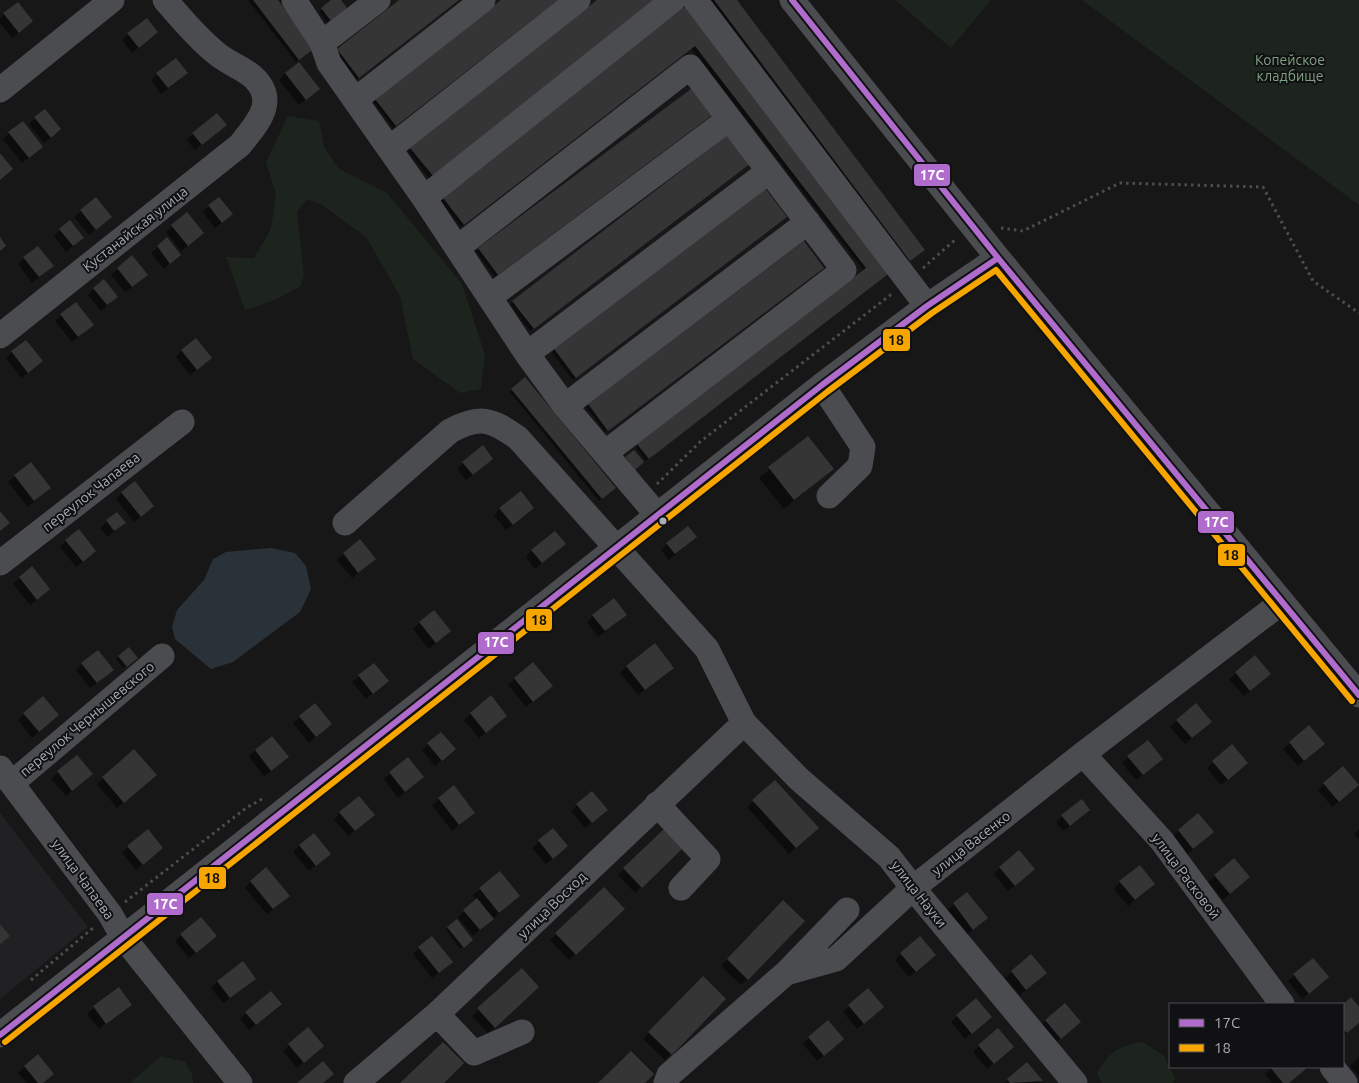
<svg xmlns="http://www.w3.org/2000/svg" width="1359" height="1083" font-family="Ubuntu,sans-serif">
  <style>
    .built { fill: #212123 }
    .green { fill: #1d241e }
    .water { fill: #2a3239 }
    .shadow { fill: #0007 }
    .building { fill: #353536 }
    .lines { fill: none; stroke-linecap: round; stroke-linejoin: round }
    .path { stroke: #4d4e52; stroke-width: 3; stroke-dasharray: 2.5 4; stroke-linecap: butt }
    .minor { stroke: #4b4c50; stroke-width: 25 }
    .bus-1-casing { stroke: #111113; stroke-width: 10 }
    .bus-2-casing { stroke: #111113; stroke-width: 10 }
    .bus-1 { stroke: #b06ccc; stroke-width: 6 }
    .bus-2 { stroke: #f7a600; stroke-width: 6 }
    .bus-dot { fill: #a8adb8; stroke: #111113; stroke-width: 2 }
    .labels { text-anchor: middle; stroke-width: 4; stroke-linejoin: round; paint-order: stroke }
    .park-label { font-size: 14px; fill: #7fa381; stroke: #111113 }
    .street-label { font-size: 14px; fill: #a8adb8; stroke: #111113 }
    .line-badge { stroke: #111113; stroke-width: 2 }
    .badge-label { font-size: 14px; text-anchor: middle; font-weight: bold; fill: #fff }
    .pale-badge-label { font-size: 14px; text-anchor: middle; font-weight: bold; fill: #111 }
  </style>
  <rect width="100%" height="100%" fill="#171717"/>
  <!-- built -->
  <path class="built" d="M0 813 88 927 0 999Z"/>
  <!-- green -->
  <path class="green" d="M895 0H991L951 48Z
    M1082 0H1359V205Z
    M288 116 319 121 324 147 339 169 387 193 462 284 485 355 481 389 460 393 413 359 400 296 366 237 322 205 307 199 297 212 304 275 301 286 275 300 245 310 226 257 254 258 271 229 276 194 266 162Z
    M1143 1042 1164 1056 1175 1078 1173 1083H1102L1097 1074C1109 1052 1118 1046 1143 1042Z
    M161 1056 185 1062 192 1074 193 1083H130Z"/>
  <!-- water -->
  <path class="water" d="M271 548 295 553 306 566 311 589 300 612 233 662 211 669 175 639 172 627 177 610 204 580 213 559 226 552Z"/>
  <!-- shadow -->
  <path class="shadow" d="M248 0H276L310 51 296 62Z
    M333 0H339L343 10 327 22 319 12Z
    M401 0H458L356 80 335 53Z
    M503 0H557L393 128 373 102Z
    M599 0 430 179 408 151Z
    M709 0H735L920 252 907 262Z
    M686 7 888 274 646 461 636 448 638 445 864 271 691 48 461 227 439 199Z
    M4 14 26 27 12 38 0 23V19Z
    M146 19 150 38 132 53 122 40Z
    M285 73 318 89 299 105 279 80Z
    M157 74 180 79 161 94 151 80Z
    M714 113 495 277 476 251 479 249Z
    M35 118 54 135 44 143 29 124Z
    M225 125 195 150 187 140 193 133Z
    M9 133 35 153 22 163 3 139Z
    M746 166 530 331 510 304 513 301Z
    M765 189 783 219 573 380 552 353 554 350Z
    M96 199 104 223 89 235 74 217Z
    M209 206 225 220 215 228 203 212Z
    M172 226 196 239 181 251 166 232Z
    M60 230 82 238 66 252 54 236Z
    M167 239 173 261 164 269 151 253Z
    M132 257 140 281 125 292 111 275Z
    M24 258 46 272 32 283 18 264Z
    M820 271 605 432 586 407 589 405Z
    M94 289 116 297 101 311 88 295Z
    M61 315 86 331 72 342 55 321Z
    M182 350 204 364 190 375 176 357Z
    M12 352 35 367 21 378 6 358Z
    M512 389 612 491 599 501 510 392Z
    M808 438 832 469 784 509 759 478Z
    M463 463 486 465 466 480 457 469Z
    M30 464 50 488 28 507 8 482Z
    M122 493 146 512 134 522 116 499Z
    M500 509 527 514 506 530 494 515Z
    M117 513 124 522 108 537 100 528Z
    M66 541 89 557 76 567 60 547Z
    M360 541 368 565 352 578 337 560Z
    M689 543 669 560 661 550 667 544Z
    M564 544 535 569 526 557 532 550Z
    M20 578 43 595 30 605 13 584Z
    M434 611 449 631 429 649 413 629Z
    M593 616 619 621 598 637 587 622Z
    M119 656 134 660 123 668 116 659Z
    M533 663 545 692 526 707 508 685Z
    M82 664 106 676 90 688 76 670Z
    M374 664 387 681 366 699 352 682Z
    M627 666 666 674 638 695 620 673Z
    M1236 673 1263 680 1244 696 1229 679Z
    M315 705 330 724 309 743 293 723Z
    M24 714 58 715 32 738 18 720Z
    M471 714 500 722 479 738 464 720Z
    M1177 720 1204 728 1185 744 1170 727Z
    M1309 727 1317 750 1298 766 1283 749Z
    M428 744 448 755 435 766 422 750Z
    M1232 746 1240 769 1221 785 1207 768Z
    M255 750 281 763 264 776 249 757Z
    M134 751 149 782 117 808 97 784Z
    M77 756 85 780 66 796 51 779Z
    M1128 757 1155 765 1136 780 1122 763Z
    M408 758 423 777 398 798 384 779Z
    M775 782 811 834 789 854 747 807Z
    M1324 784 1351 792 1332 807 1318 790Z
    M454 787 474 812 452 831 432 805Z
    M1081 800 1083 816 1063 831 1056 822Z
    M577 805 600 816 585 828 571 811Z
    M340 813 367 821 348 836 334 819Z
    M1359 829V840L1354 834Z
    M553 830 560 852 546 864 532 848Z
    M664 831 681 849 635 893 618 875Z
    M1179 831 1206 838 1187 854 1172 837Z
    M300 845 323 860 309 871 293 852Z
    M128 847 155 854 136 870 122 853Z
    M1234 860 1242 883 1223 900 1208 882Z
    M1000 867 1027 875 1008 891 994 874Z
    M500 873 519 896 473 936 458 917 477 900 473 895Z
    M251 881 282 902 267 914 245 888Z
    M1120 882 1148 890 1128 906 1114 889Z
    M604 888 623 909 569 960 550 940Z
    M967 894 980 925 966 935 947 910Z
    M783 902 803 921 741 985 721 966Z
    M448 928 469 943 460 949 446 930Z
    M181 935 209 942 189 958 175 941Z
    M419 948 445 968 432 978 413 954Z
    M901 954 928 961 909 977 895 960Z
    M1313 960 1321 983 1302 999 1288 981Z
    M522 969 531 993 488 1033 472 1016Z
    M1012 972 1039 979 1020 995 1005 978Z
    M703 977 724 999 665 1060 643 1039Z
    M217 982 248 985 223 1003 211 988Z
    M119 988 131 1004 99 1029 87 1014Z
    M1351 999 1359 1009V1022L1343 1036V1006Z
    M849 1006 876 1013 857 1029 843 1012Z
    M274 1010 249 1030 240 1019 246 1013Z
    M957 1016 984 1023 965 1039 951 1022Z
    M1046 1020 1073 1028 1054 1044 1039 1027Z
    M809 1037 836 1045 817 1061 803 1044Z
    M289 1045 316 1052 297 1068 283 1051Z
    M979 1046 1013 1047 987 1069 973 1052Z
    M37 1056 42 1083H27L18 1073Z
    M1359 1057V1077L1350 1066Z
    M1027 1064 1041 1081 1039 1083H1004Z
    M1272 1067H1303L1304 1069 1288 1083H1272L1265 1074Z"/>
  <!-- building -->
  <path class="building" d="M253 0H278L315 48 299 60Z
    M331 0H341L347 8 331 21 321 8Z
    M399 0H459L359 78 337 49Z
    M501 0H558L396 126 375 99Z
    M597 0H658L434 177 410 148Z
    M714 0H737L925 250 910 261Z
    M18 2 33 21 19 33 3 13Z
    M686 6 892 271 649 459 637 444 866 268 695 46 464 225 441 195Z
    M147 18 158 32 139 48 127 33Z
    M176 58 188 73 168 88 156 73Z
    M299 62 320 89 306 100 285 73Z
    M695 86 715 113 498 275 478 248Z
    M45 109 61 129 51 138 34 117Z
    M217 113 227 125 202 145 192 133Z
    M23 121 43 147 29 158 8 132Z
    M729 134 751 163 534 329 512 301Z
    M0 153 13 169 0 180Z
    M765 188 787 217 576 378 554 349Z
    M96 197 112 217 96 230 80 210Z
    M219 197 233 214 222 223 208 205Z
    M187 212 204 233 188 246 171 225Z
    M70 220 84 238 73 246 59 229Z
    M0 237 6 246 0 251Z
    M167 237 181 255 170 264 157 246Z
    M804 241 824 268 608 431 588 404Z
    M38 246 54 266 39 277 23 257Z
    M132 255 148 275 132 287 117 268Z
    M104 279 118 297 107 305 93 288Z
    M76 302 94 325 78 337 60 314Z
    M196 338 212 358 197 370 181 350Z
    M26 340 43 361 28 373 11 351Z
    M525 377 616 488 602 499 511 389Z
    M808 436 834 469 794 500 768 467Z
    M483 445 493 459 473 475 462 462Z
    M634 450 644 462 635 470 625 457Z
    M31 462 51 488 34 501 14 475Z
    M135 481 154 506 141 517 121 492Z
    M521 491 534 508 513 525 499 508Z
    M0 511 10 523 0 531Z
    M117 512 126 523 114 531 106 520Z
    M688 526 697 537 675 554 666 543Z
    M79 529 96 551 83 562 65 540Z
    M555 531 566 544 542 563 531 550Z
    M360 539 376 559 358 573 343 553Z
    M32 566 50 589 37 600 19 577Z
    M614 598 627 615 605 631 592 615Z
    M434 610 451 631 436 643 419 622Z
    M655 643 674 668 645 690 626 666Z
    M129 647 138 658 127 667 118 656Z
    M98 650 114 670 97 683 81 663Z
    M1255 655 1271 674 1250 691 1235 672Z
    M533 662 553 686 533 702 514 678Z
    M374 663 389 681 373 694 358 675Z
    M491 695 507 716 486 733 470 713Z
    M43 696 59 715 39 732 23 713Z
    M315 703 332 724 316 737 299 716Z
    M1196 703 1212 722 1192 738 1176 720Z
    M1309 725 1325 744 1304 761 1289 742Z
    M441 732 456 749 442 761 427 743Z
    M272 736 289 757 271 771 255 750Z
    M1148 740 1163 759 1143 775 1127 756Z
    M1232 744 1248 763 1228 780 1212 761Z
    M134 749 157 775 124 803 102 777Z
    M77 755 93 774 72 791 57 771Z
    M408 757 424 777 405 792 389 772Z
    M1343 766 1359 785 1339 802 1323 783Z
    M775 780 819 828 796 848 752 800Z
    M454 785 475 813 459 825 438 798Z
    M592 791 608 810 592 823 576 804Z
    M359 796 375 815 355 831 339 812Z
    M1082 799 1090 810 1070 826 1061 815Z
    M1198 813 1214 832 1193 849 1178 830Z
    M553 828 568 846 553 859 538 840Z
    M148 829 163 848 143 865 127 846Z
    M664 829 682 849 642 888 623 868Z
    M314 833 331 854 316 866 299 845Z
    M1019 850 1035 869 1015 886 999 867Z
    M1234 858 1250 877 1230 894 1214 875Z
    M1140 865 1155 884 1135 900 1119 881Z
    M266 867 290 896 273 909 250 881Z
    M500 871 520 896 499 913 479 888Z
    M604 887 625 909 576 955 555 933Z
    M967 892 988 918 973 930 953 903Z
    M477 898 494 919 480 930 463 910Z
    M783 900 805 921 748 980 727 959Z
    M201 917 217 936 196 953 180 934Z
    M457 919 473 940 464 948 447 927Z
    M0 924 10 936 0 944Z
    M432 936 453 962 439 973 418 947Z
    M920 936 936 955 916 972 900 953Z
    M1031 954 1047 973 1026 990 1011 971Z
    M1313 958 1329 977 1309 994 1293 974Z
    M243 961 256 979 230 998 217 981Z
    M522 968 539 987 495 1028 477 1008Z
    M703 976 726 999 672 1055 648 1032Z
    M119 987 132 1005 106 1024 93 1006Z
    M868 988 884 1007 864 1024 848 1005Z
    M271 991 282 1004 256 1025 245 1012Z
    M1351 997 1359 1007V1023L1347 1033 1343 1029V1004Z
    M976 998 992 1017 972 1034 956 1015Z
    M1065 1003 1081 1022 1061 1039 1045 1020Z
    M828 1020 844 1039 824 1056 808 1037Z
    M308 1027 324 1046 304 1063 288 1044Z
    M998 1028 1014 1047 994 1064 978 1045Z
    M443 1042 464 1063 444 1083H400Z
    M631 1051 654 1074 645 1083H598Z
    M38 1054 54 1074 43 1083H38L24 1066Z
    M323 1061 334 1074 323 1083H297Z
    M1027 1062 1043 1081 1010 1083 1007 1079Z
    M1270 1067H1304L1306 1069 1289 1083H1283Z"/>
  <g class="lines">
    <!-- path -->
    <path class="path" d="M1001 228 1023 231 1120 183 1263 187 1313 281 1359 313
      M923 268 956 239
      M657 484 701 441 893 293
      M125 902 246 808 262 799
      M31 980 93 928"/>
    <!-- minor -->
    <path class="minor" d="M294 0 322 43 329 63 424 198 527 354 565 406 658 516
      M695 0 927 306
      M792 0 998 258 1359 695
      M322 43 378 0
      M0 90 112 0
      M355 100 483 0
      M390 148 578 0
      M424 198 673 0
      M457 248 690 67 844 270 605 453
      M491 296 729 119
      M0 336 240 145C256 124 280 101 252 76 241 67 226 62 216 53 197 38 181 18 165 0
      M527 354 769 171
      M822 385 863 447 860 466 829 496
      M565 406 808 222
      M345 523 450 431C480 415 491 419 518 438L707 649 744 723 799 779 889 857 913 888 1075 1083
      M0 563 182 422
      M1083 754 1162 841 1282 1004
      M0 768 110 914 123 937 240 1083
      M12 783 162 656
      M657 804 708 859 681 888
      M788 971 847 910
      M437 1014 474 1053 522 1032
      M0 1035 822 385 927 306 998 258
      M1332 1067 1345 1083
      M356 1083 437 1014 744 723
      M666 1083 669 1075 786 973 836 959 913 888 1083 754 1282 602"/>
    <defs>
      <path id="bus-1" d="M792 0 998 258 1359 695
        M0 1035 822 385 927 306 998 258"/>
      <path id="bus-2" d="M5 1042 827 392 932 313 996 270 1352 701"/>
    </defs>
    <!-- bus-1 casing -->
    <use href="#bus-1" class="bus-1-casing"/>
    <!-- bus-2 casing -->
    <use href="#bus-2" class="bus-2-casing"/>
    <!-- bus-1 -->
    <use href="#bus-1" class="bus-1"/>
    <!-- bus-2 -->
    <use href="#bus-2" class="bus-2"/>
  </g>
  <!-- markers -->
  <circle class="bus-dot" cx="663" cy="521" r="4.5"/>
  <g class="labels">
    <!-- park labels -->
    <g class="park-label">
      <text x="1290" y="65">Копейское<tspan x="1290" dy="16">кладбище</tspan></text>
    </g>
    <!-- street labels -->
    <g class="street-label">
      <text transform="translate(135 229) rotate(-38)" y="5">Кустанайская улица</text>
      <text transform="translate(91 492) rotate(-38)" y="5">переулок Чапаева</text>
      <text transform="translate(87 719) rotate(-40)" y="5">переулок Чернышевского</text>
      <text transform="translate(971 843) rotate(-38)" y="5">улица Васенко</text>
      <text transform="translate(1186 876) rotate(53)" y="5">улица Расковой</text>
      <text transform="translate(83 879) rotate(54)" y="5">улица Чапаева</text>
      <text transform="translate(919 894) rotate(52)" y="5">улица Науки</text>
      <text transform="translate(552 905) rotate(-44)" y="5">улица Восход</text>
    </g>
  </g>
  <g class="line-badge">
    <rect x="913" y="163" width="38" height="24" rx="5" fill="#b06ccc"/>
    <rect x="882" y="328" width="29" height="24" rx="5" fill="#f7a600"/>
    <rect x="1197" y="510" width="38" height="24" rx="5" fill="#b06ccc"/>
    <rect x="1217" y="543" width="29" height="24" rx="5" fill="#f7a600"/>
    <rect x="525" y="608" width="28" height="24" rx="5" fill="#f7a600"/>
    <rect x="477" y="631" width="38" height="24" rx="5" fill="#b06ccc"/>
    <rect x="198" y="866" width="29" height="24" rx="5" fill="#f7a600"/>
    <rect x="146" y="892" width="38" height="24" rx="5" fill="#b06ccc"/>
  </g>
  <g class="badge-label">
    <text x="932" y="180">17С</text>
    <text x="1216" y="527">17С</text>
    <text x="496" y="647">17С</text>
    <text x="165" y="909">17С</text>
  </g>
  <g class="pale-badge-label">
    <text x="896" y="345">18</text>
    <text x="1231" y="560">18</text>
    <text x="539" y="625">18</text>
    <text x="212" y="883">18</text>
  </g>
  <!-- legend -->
  <rect x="1169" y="1003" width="175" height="65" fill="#111113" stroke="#4d4f55"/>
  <rect x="1179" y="1019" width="25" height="8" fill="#b06ccc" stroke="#4d4f55"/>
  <text x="1214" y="1028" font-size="15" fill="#a8adb8">17С</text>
  <rect x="1179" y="1044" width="25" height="8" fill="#f7a600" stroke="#4d4f55"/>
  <text x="1214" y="1053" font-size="15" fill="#a8adb8">18</text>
</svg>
